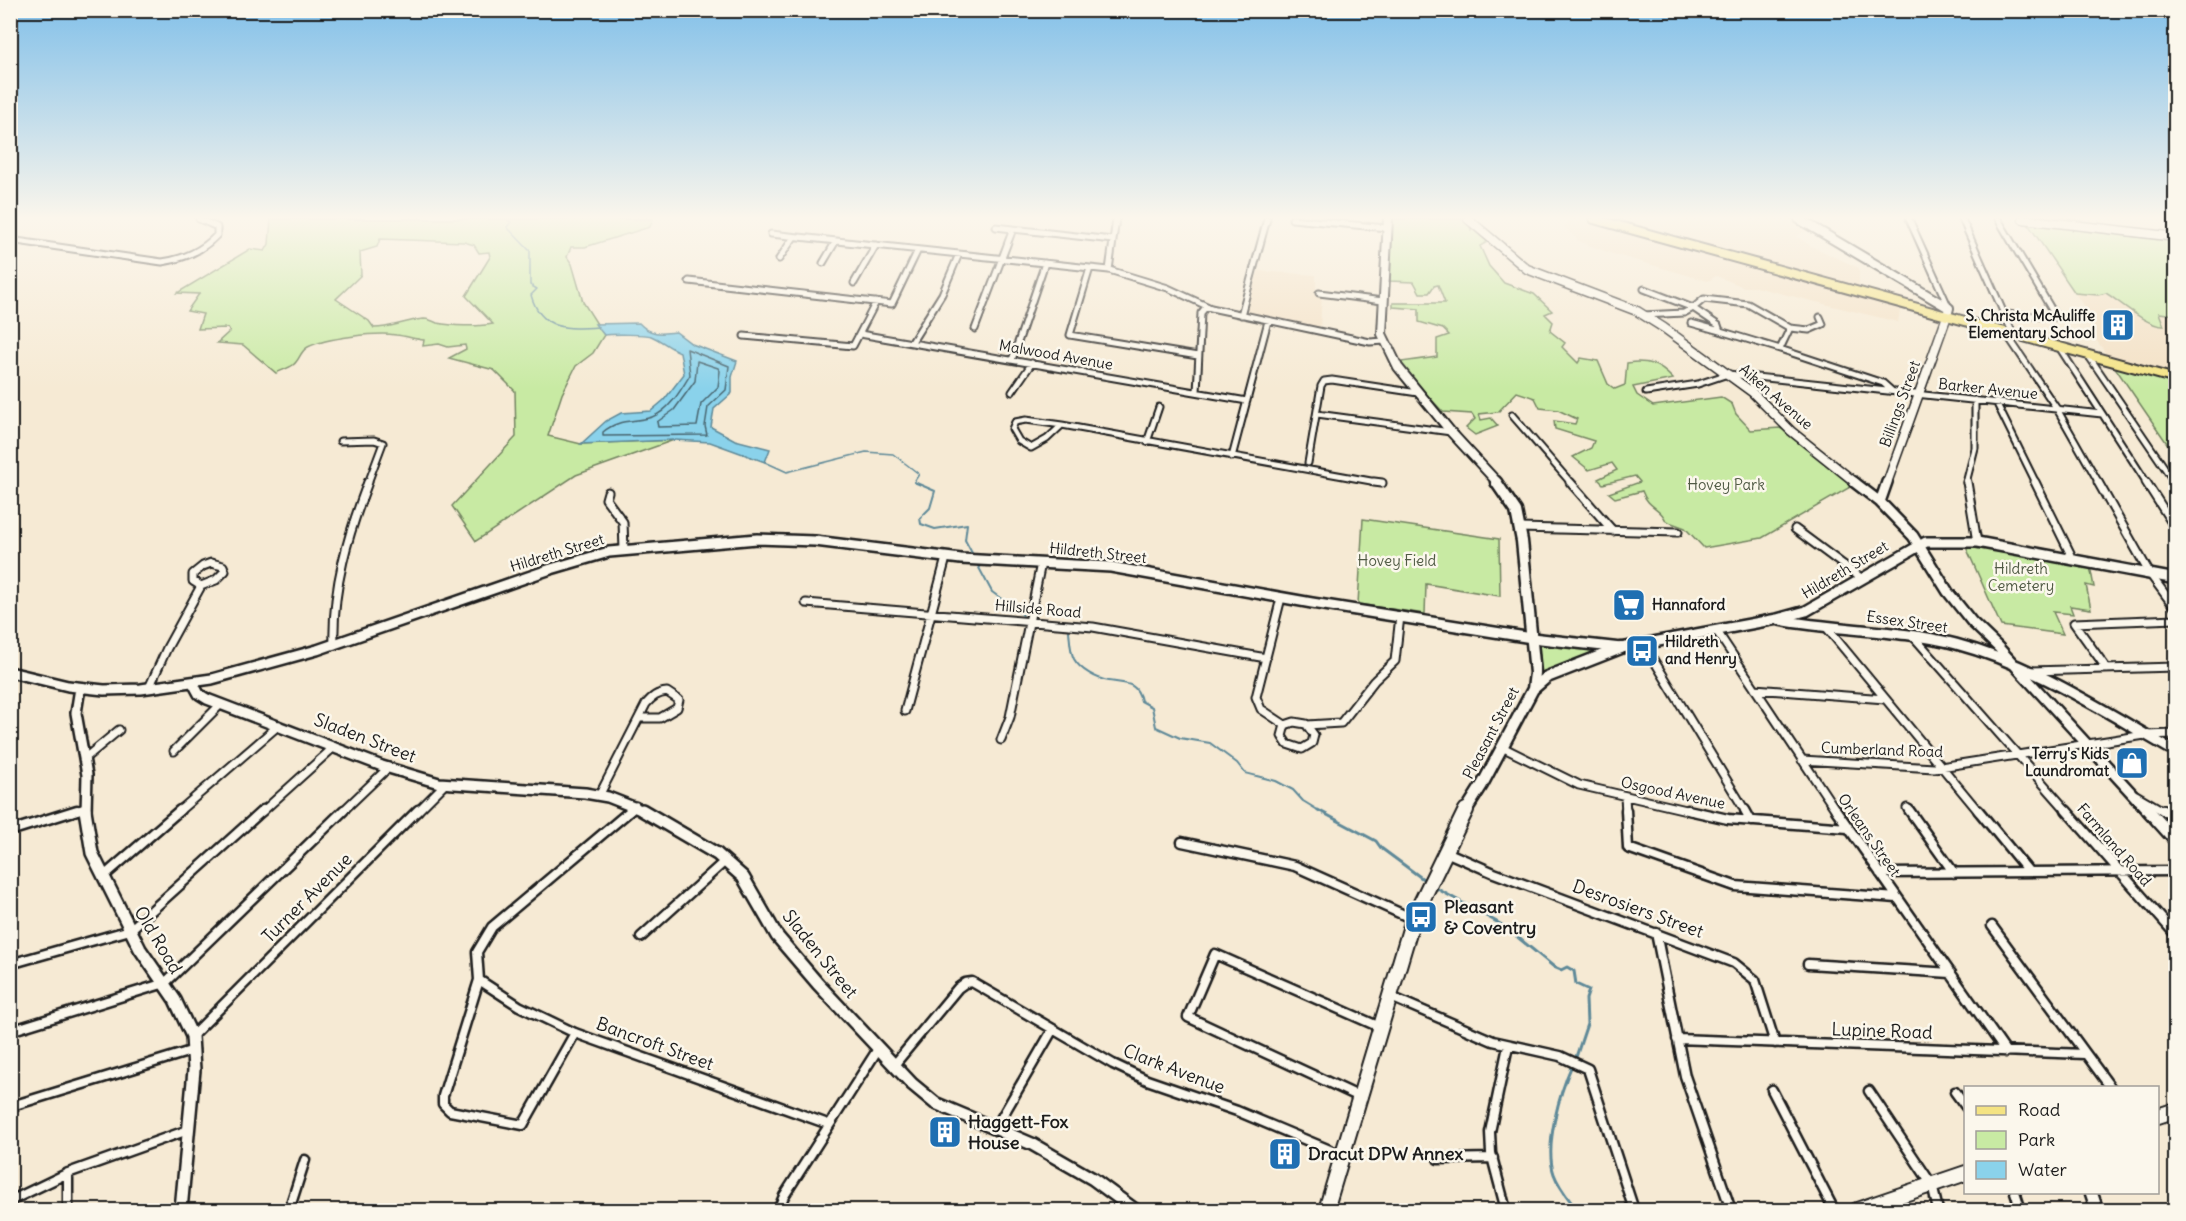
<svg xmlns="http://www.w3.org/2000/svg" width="2186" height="1221" font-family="Delius,sans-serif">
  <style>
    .built { fill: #f3e0c4 }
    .green { fill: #c8eaa3; stroke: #728360; stroke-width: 1.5; fill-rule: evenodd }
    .water { fill: #8ad2eb; stroke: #5e8998; stroke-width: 1.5 }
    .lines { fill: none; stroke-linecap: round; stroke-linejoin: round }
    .shore { stroke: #48656f; stroke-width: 1.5 }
    .stream-far2 { stroke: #5e8998; stroke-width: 1.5 }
    .stream-far1 { stroke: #5e8998; stroke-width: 2 }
    .stream { stroke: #5e8998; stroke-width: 3 }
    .minor-far2-casing { stroke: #1c1c1c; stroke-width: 9 }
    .minor-far1-casing { stroke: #1c1c1c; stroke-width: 11 }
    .minor-casing { stroke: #1c1c1c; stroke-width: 13 }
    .tertiary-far2-casing { stroke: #1c1c1c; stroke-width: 11 }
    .tertiary-far1-casing { stroke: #1c1c1c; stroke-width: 14 }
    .tertiary-casing { stroke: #1c1c1c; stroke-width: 16 }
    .secondary-far2-casing { stroke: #1c1c1c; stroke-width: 12 }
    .secondary-far1-casing { stroke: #1c1c1c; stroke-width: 15 }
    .secondary-casing { stroke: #1c1c1c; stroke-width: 18 }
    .primary-casing { stroke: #1c1c1c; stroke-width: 12 }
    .minor-far2 { stroke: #fbf7ec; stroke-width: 5 }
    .minor-far1 { stroke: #fbf7ec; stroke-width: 7 }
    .minor { stroke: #fbf7ec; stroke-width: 8 }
    .tertiary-far2 { stroke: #fbf7ec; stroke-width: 8 }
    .tertiary-far1 { stroke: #fbf7ec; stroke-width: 9 }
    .tertiary { stroke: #fbf7ec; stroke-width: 11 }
    .secondary-far2 { stroke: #fbf7ec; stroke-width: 8 }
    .secondary-far1 { stroke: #fbf7ec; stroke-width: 10 }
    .secondary { stroke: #fbf7ec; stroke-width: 14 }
    .primary { stroke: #f4e382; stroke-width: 8 }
    .labels { text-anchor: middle; stroke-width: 5; stroke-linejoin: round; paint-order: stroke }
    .poi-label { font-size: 15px; font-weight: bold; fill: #1c1c1c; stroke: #fbf7ec; text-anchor: end }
    .street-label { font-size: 15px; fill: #1c1c1c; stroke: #fbf7ec }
    .park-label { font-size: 15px; fill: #505a44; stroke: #fbf7ec }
    .near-street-label { font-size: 18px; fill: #1c1c1c; stroke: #fbf7ec }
    .near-poi-label { font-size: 18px; font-weight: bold; fill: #1c1c1c; stroke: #fbf7ec; text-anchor: start }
  </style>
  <rect width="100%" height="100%" fill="#f6ead4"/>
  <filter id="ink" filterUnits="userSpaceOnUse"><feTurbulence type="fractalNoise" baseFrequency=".0167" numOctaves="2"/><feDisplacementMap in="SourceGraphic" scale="12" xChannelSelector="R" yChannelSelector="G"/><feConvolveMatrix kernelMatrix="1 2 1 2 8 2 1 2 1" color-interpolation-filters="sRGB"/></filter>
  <g filter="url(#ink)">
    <!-- built -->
    <path class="built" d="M1568 219H1792L1810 229 1796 236 1811 246 1859 268V288L1902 300 1898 322 1755 287H1744L1716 276 1708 281 1613 254 1580 242 1565 228Z
      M1258 271 1316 275V294L1322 295 1320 328 1246 313Z
      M2075 293 2098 295 2106 293 2144 318 2162 327 2158 312 2175 315V375L2108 357 2089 329 2090 316Z"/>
    <!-- green -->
    <path class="green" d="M271 219H653L650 227 585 247H571L567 257 572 264 583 302 604 335 593 353 576 366 562 394 548 436 581 444 674 440 576 475 476 541 452 506 516 437 515 391 494 370 449 358 466 349 465 345 448 347 439 344 423 346 424 340C414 339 406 336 396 335 376 332 326 338 308 347 300 351 300 360 293 365 289 368 282 370 276 373L243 345 217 343 230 331 227 328 198 329 203 314 187 311 199 294 177 293 250 249 265 251 269 244ZM380 239 464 242 474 245 479 253 489 252 490 257 466 296 493 324C478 327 451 326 437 323 433 321 428 319 424 319 407 320 391 328 374 328L369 321 336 299 361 275 360 252 377 247Z
      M1393 219H1464L1470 224 1471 231 1475 228 1491 240 1480 246 1489 266 1504 283 1534 294 1552 311 1545 314 1553 322 1550 331 1565 343 1562 347 1578 363 1581 358 1598 361 1608 384 1615 389 1625 385 1627 363C1648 360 1659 364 1673 379L1633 387 1637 395 1653 406 1721 397 1732 404 1736 414 1751 430 1780 428 1789 433V435L1852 486 1762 538 1704 548 1685 528 1666 521C1660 506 1649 510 1642 491L1615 498 1609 493 1640 482 1635 476 1603 484 1598 479 1617 470 1612 463 1589 470 1573 457 1591 448 1594 441 1555 429 1554 421 1575 424 1577 419 1558 410 1540 408 1535 398 1517 392 1498 412 1479 414 1481 420 1491 418 1498 426 1475 435 1466 428 1475 419 1472 414 1443 412 1406 372 1401 362 1437 357V339L1449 335 1443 329 1419 322V309L1393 307V303H1445L1438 285 1434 286 1429 293H1420L1414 282 1389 281Z
      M2026 221 2175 239V315L2159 313 2164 326C2148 327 2120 302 2106 293L2098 295 2075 293Z
      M2114 366 2175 383V455Z
      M1363 519 1499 539 1500 596 1426 584 1425 614 1358 604Z
      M1982 546 2090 566 2094 587 2086 585 2091 609 2070 606 2073 614 2053 612 2063 634 2001 626 1966 547Z
      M1539 642 1598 650 1600 651 1541 676Z"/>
    <!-- water -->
    <path class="water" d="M639 323C650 335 660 334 676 332L692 344 737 361 732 377V393L714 409 711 427 735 440 770 449 765 462 710 442 674 440 581 444 606 421 621 413 651 411 664 400 684 374 680 352C669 348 661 340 651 336 646 334 611 334 604 335L595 324Z"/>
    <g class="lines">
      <!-- shore -->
      <path class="shore" d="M687 349 729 366 726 390 708 407 705 426 707 435 603 436V432C619 418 634 423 652 417 669 411 681 390 690 375Z
        M697 361 718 368 720 371 718 387 701 404 697 426 658 427 657 422 674 410 695 381Z"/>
      <!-- stream-far2 -->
      <path class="stream-far2" d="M350 219H360
        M506 219 511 222 507 227 530 251V285L537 289 531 295C541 331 568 329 599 327
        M765 462 787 472 866 452 893 454 919 474 914 482 917 483"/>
      <!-- stream-far1 -->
      <path class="stream-far1" d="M914 482 935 491 930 508 920 518 921 524 935 529 967 524 965 540 973 555
        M978 566 992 592 1023 615
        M1069 631C1070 640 1070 651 1074 659 1080 670 1097 679 1109 681 1125 684 1137 681 1141 701L1152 707 1156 727 1180 738 1210 743 1237 763 1245 773 1276 781 1293 790 1303 801 1321 812"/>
      <!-- stream -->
      <path class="stream" d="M1318 810 1376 841 1381 848 1427 882
        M1434 887 1504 926 1554 967 1561 970 1567 967 1574 971 1576 984 1589 990 1586 999 1587 1024 1575 1060
        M1572 1065C1560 1092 1544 1146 1554 1174 1559 1188 1569 1199 1577 1210"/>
      <defs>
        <path id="minor-far2" d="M1292 219 1387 228
          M1909 219 1949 308
          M1962 219 2013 334
          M1998 219 2056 317 2004 314
          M996 227 1013 229
          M771 234 1109 270 1168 288 1211 308 1370 342 1385 341
          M10 240 162 262C184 259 202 251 217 235V227L199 219
          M779 259 794 237
          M823 263 836 241
          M1090 268 1070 335 1198 356
          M1109 270 1116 219
          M689 281 892 304 918 250
          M854 283 876 245
          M1644 289 1693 308 1704 299 1748 304 1790 328 1780 349 1883 383 1892 391
          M1319 293 1383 301
          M1241 315 1267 219
          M1643 315 1684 313 1693 308 1718 325 1720 331 1780 349
          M1691 323 1720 331
          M1790 328 1809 330 1823 324 1820 317
          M975 329 1013 229 1113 240
          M2005 332 2057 409 2099 483
          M860 334 1247 401
          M744 336 853 346 876 302
          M912 342 942 294 959 254
          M2059 347 2147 483
          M2088 355 2175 483
          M1012 360 1045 263
          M1012 392 1032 363
          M1197 392 1201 313 1206 307
          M1646 392 1698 384 1728 374 2102 414
          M1996 402 2036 483
          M1317 414 1451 432
          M1512 415 1571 483
          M1026 420 1062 425 1047 439 1031 448 1019 441 1012 429 1015 422Z
          M1062 425 1382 483
          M340 441 374 440 383 443 368 483
          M1147 442 1159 407
          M1232 457 1268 321
          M1308 463 1321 386 1324 381 1332 380 1418 393
          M1966 483 1975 448V400"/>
        <path id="minor-far1" d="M1374 482 1382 483
          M1570 482 1613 531
          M1967 482 1977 542
          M2035 482 2073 559
          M2098 482 2150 574 2176 609
          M2146 482 2176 529
          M2174 482 2176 485
          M608 492 606 499 623 522 624 550
          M1519 528 1678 532
          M1795 529 1861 578
          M211 563 223 566 225 571 216 580 201 586 193 581V574L203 566Z
          M1281 598 1256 697 1261 709 1285 725
          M806 603 1093 627 1266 658
          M1827 628 1979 812
          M1716 630 1837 812
          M1914 637 2068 812
          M1644 644 1746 812
          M334 645C332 588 348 535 368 482
          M2107 669 2074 623 2176 619
          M2031 671 2176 667
          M1375 680 1395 661 1400 616
          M149 688 167 648 201 586
          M1755 689 1885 699
          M905 711 946 558
          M1294 722 1306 724 1314 735 1312 743 1302 749 1287 744 1282 736 1285 725Z
          M1307 725 1341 723 1374 681
          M1001 740 1010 717 1041 563
          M1502 747 1579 785 1695 812
          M174 751 221 704
          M84 759 119 730
          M1802 760 1934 768 2145 735 2176 734
          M2136 795 2165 812
          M599 796 646 704C652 697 657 693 667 692L679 700 677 708 660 718H639
          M1625 797 1626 812
          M1907 808 1910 812
          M72 812 85 808
          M178 812 279 725
          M262 812 334 747
          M342 812 388 768
          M417 812 445 784
          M629 812 636 806"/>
        <path id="minor" d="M1626 810 1628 848 1735 886 1897 898
          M1688 810 1728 819 1848 828
          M1745 810 1751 821
          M1836 810 2006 1052
          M1909 810 1954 873
          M1978 810 2029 872
          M2066 810 2176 935
          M2163 810 2176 818
          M10 831 77 810
          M1182 842 1295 866 1413 919
          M1446 852 1494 873 1734 963 1755 980 1775 1043
          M1880 873 2176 871
          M104 876 180 810
          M1992 926 2111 1088
          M1656 933 1685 1076 1731 1210
          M641 937 725 861
          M10 964 130 930 263 810
          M1808 964 1951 973
          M479 980 519 1006 575 1033 828 1124
          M479 980 443 1096V1104L450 1111 523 1125 575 1033
          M479 980 477 952 492 927 631 810
          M1391 997 1493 1041 1560 1056 1588 1069 1634 1210
          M10 1031 165 983 344 810
          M192 1036 418 810
          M1677 1039 2085 1054
          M894 1065 958 988 965 983 972 982 1113 1064 1147 1080 1237 1111 1344 1156
          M1772 1090 1834 1210
          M1869 1091 1932 1185 1938 1210
          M1955 1092 1966 1107
          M1360 1097 1188 1017 1215 954 1382 1028
          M15 1105 194 1050
          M995 1129 1053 1029
          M1438 1159 1493 1158
          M68 1173V1210
          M2015 1192 2021 1210
          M10 1201 68 1173 188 1130
          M289 1210 305 1160
          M778 1210 784 1196 878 1049
          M1506 1210 1491 1153 1490 1132 1508 1046"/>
        <path id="tertiary-far2" d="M1468 219 1527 269 1637 311 1664 328 1752 392 1791 431 1856 483
          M2023 219 2176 237
          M1887 483 1947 316"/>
        <path id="tertiary-far1" d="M1854 482 1880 502 1913 536 1948 592 1972 622 1998 647 2149 812
          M1880 502 1887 482
          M1780 620C1838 631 1899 629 1956 644 2035 665 2105 712 2176 752
          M10 672 68 686 104 690 141 689 212 679 317 650 551 569 609 552 757 539 815 541 961 559 1111 567 1312 603 1532 638 1621 648 1777 619 1806 611 1926 542H1977L2176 579
          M193 683 199 694 207 699 382 766 439 783 585 793 608 797 646 812
          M80 688 76 713 87 775 86 812"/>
        <path id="tertiary" d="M85 810 92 853 140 949 175 1000 192 1036 194 1070 181 1210
          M642 810 717 854 743 877 777 936 818 984 912 1084 935 1103 1032 1144 1093 1179 1135 1210
          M2148 810 2176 841
          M2091 1192 2097 1210"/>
        <path id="secondary-far2" d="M1388 219 1382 334 1398 367 1451 432 1498 483
          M1799 219 1949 308 1947 316"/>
        <path id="secondary-far1" d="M1533 689 1547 677 1621 648
          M1465 812 1482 785 1533 689 1535 673 1522 541 1516 511 1496 482"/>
        <path id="secondary" d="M2158 1116 2176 1110
          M1326 1210 1413 919 1466 810
          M1857 1210 1966 1173"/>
        <path id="primary" d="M1594 219 2176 379"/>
      </defs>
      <!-- minor-far2 casing -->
      <use href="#minor-far2" class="minor-far2-casing"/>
      <!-- minor-far1 casing -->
      <use href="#minor-far1" class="minor-far1-casing"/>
      <!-- minor casing -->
      <use href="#minor" class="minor-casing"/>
      <!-- tertiary-far2 casing -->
      <use href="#tertiary-far2" class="tertiary-far2-casing"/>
      <!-- tertiary-far1 casing -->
      <use href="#tertiary-far1" class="tertiary-far1-casing"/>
      <!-- tertiary casing -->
      <use href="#tertiary" class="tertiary-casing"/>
      <!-- secondary-far2 casing -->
      <use href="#secondary-far2" class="secondary-far2-casing"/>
      <!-- secondary-far1 casing -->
      <use href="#secondary-far1" class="secondary-far1-casing"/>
      <!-- secondary casing -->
      <use href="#secondary" class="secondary-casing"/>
      <!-- primary casing -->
      <use href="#primary" class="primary-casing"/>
      <!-- minor-far2 -->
      <use href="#minor-far2" class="minor-far2"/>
      <!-- minor-far1 -->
      <use href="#minor-far1" class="minor-far1"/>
      <!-- minor -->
      <use href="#minor" class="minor"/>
      <!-- tertiary-far2 -->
      <use href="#tertiary-far2" class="tertiary-far2"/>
      <!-- tertiary-far1 -->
      <use href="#tertiary-far1" class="tertiary-far1"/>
      <!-- tertiary -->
      <use href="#tertiary" class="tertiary"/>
      <!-- secondary-far2 -->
      <use href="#secondary-far2" class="secondary-far2"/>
      <!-- secondary-far1 -->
      <use href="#secondary-far1" class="secondary-far1"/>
      <!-- secondary -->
      <use href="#secondary" class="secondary"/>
      <!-- primary -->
      <use href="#primary" class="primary"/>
    </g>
  </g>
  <!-- sky -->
  <linearGradient id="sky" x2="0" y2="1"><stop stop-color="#82c0e9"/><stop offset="0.56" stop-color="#fbf6ec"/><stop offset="1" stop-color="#fbf6ec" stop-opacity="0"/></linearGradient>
  <rect width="2186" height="389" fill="url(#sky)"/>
  <!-- icons -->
  <defs>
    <symbol id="building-square" viewBox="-11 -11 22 22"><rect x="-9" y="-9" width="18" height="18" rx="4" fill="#1f6fb2" stroke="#fbf7ec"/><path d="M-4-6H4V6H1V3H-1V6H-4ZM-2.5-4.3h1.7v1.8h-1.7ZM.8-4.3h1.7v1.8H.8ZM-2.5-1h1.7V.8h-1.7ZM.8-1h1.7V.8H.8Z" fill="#fff"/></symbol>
    <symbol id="supermarket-square" viewBox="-11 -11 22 22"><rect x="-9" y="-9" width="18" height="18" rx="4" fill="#1f6fb2" stroke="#fbf7ec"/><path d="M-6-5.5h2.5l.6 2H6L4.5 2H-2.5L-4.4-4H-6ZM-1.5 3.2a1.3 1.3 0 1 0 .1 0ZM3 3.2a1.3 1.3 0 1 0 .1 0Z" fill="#fff"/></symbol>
    <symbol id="bus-square" viewBox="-11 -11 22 22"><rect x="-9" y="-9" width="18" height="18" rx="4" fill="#1f6fb2" stroke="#fbf7ec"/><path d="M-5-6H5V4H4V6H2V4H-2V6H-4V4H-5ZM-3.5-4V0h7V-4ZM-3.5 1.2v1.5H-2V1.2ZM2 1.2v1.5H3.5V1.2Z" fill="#fff"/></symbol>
    <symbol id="shop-square" viewBox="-11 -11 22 22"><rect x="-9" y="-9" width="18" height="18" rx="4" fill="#1f6fb2" stroke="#fbf7ec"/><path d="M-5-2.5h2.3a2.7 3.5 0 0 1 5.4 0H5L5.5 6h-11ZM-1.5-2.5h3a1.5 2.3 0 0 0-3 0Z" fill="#fff"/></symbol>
  </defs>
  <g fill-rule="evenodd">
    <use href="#building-square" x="2099" y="306" width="38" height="38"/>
    <use href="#supermarket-square" x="1610" y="586" width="38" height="38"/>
    <use href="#bus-square" x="1623" y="632" width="38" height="38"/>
    <use href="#shop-square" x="2113" y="744" width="38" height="38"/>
    <use href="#bus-square" x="1402" y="898" width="38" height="38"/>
    <use href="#building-square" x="926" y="1113" width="38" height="38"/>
    <use href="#building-square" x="1266" y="1135" width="38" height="38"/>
  </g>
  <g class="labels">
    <!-- poi labels -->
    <g class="poi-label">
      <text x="2095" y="321">S. Christa McAuliffe<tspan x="2095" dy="17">Elementary School</tspan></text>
      <text x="1652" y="610" text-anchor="start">Hannaford</text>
      <text x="1665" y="647" text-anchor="start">Hildreth<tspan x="1665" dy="17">and Henry</tspan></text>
      <text x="2109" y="759">Terry's Kids<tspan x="2109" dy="17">Laundromat</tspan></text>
    </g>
    <!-- street labels -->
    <g class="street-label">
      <text transform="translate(1056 355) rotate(10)" y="5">Malwood Avenue</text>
      <text transform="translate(1988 389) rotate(6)" y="5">Barker Avenue</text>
      <text transform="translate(1776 397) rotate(41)" y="5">Aiken Avenue</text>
      <text transform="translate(1900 404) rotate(-70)" y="5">Billings Street</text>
      <text transform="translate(557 553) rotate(-17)" y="5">Hildreth Street</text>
      <text transform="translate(1098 553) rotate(6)" y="5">Hildreth Street</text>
      <text transform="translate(1845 570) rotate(-31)" y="5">Hildreth Street</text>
      <text transform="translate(1038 609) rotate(5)" y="5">Hillside Road</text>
      <text transform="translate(1907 622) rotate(8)" y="5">Essex Street</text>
      <text transform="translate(1491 733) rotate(-62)" y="5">Pleasant Street</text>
      <text transform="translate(1882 750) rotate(2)" y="5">Cumberland Road</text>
      <text transform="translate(1673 793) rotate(12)" y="5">Osgood Avenue</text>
      <text transform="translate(1869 835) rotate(55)" y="5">Orleans Street</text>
      <text transform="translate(2114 845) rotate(49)" y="5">Farmland Road</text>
    </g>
    <!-- park labels -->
    <g class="park-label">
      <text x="1726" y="490">Hovey Park</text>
      <text x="1397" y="566">Hovey Field</text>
      <text x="2021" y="574">Hildreth<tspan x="2021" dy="17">Cemetery</tspan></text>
    </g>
    <!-- near-street labels -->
    <g class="near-street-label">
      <text transform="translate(365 738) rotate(21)" y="6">Sladen Street</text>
      <text transform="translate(307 898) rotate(-45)" y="6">Turner Avenue</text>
      <text transform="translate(1638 909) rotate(20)" y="6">Desrosiers Street</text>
      <text transform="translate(158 940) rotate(59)" y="6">Old Road</text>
      <text transform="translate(820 954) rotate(51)" y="6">Sladen Street</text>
      <text transform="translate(1882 1031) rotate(2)" y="6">Lupine Road</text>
      <text transform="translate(655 1044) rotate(20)" y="6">Bancroft Street</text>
      <text transform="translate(1174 1069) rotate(21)" y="6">Clark Avenue</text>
    </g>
    <!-- near-poi labels -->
    <g class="near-poi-label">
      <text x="1444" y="913">Pleasant<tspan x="1444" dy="21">&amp; Coventry</tspan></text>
      <text x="968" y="1128">Haggett-Fox<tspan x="968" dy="21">House</tspan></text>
      <text x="1308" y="1160">Dracut DPW Annex</text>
    </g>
  </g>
  <!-- margin -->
  <rect width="2186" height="1221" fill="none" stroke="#fbf7ec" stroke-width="36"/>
  <rect x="18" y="18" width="2150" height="1185" fill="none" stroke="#1c1c1c" stroke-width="2" filter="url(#ink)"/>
  <!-- legend -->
  <rect x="1964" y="1086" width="195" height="108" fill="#fbf7ec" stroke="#a29f99" stroke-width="1.5"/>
  <rect x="1976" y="1106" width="30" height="9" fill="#f4e382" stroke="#a29f99" stroke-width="1.5"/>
  <text x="2018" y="1116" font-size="18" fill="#1c1c1c">Road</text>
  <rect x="1976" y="1131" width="30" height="18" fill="#c8eaa3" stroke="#a29f99" stroke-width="1.5"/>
  <text x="2018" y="1146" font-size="18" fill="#1c1c1c">Park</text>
  <rect x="1976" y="1161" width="30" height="18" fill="#8ad2eb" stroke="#a29f99" stroke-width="1.5"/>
  <text x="2018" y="1176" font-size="18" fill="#1c1c1c">Water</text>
</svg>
